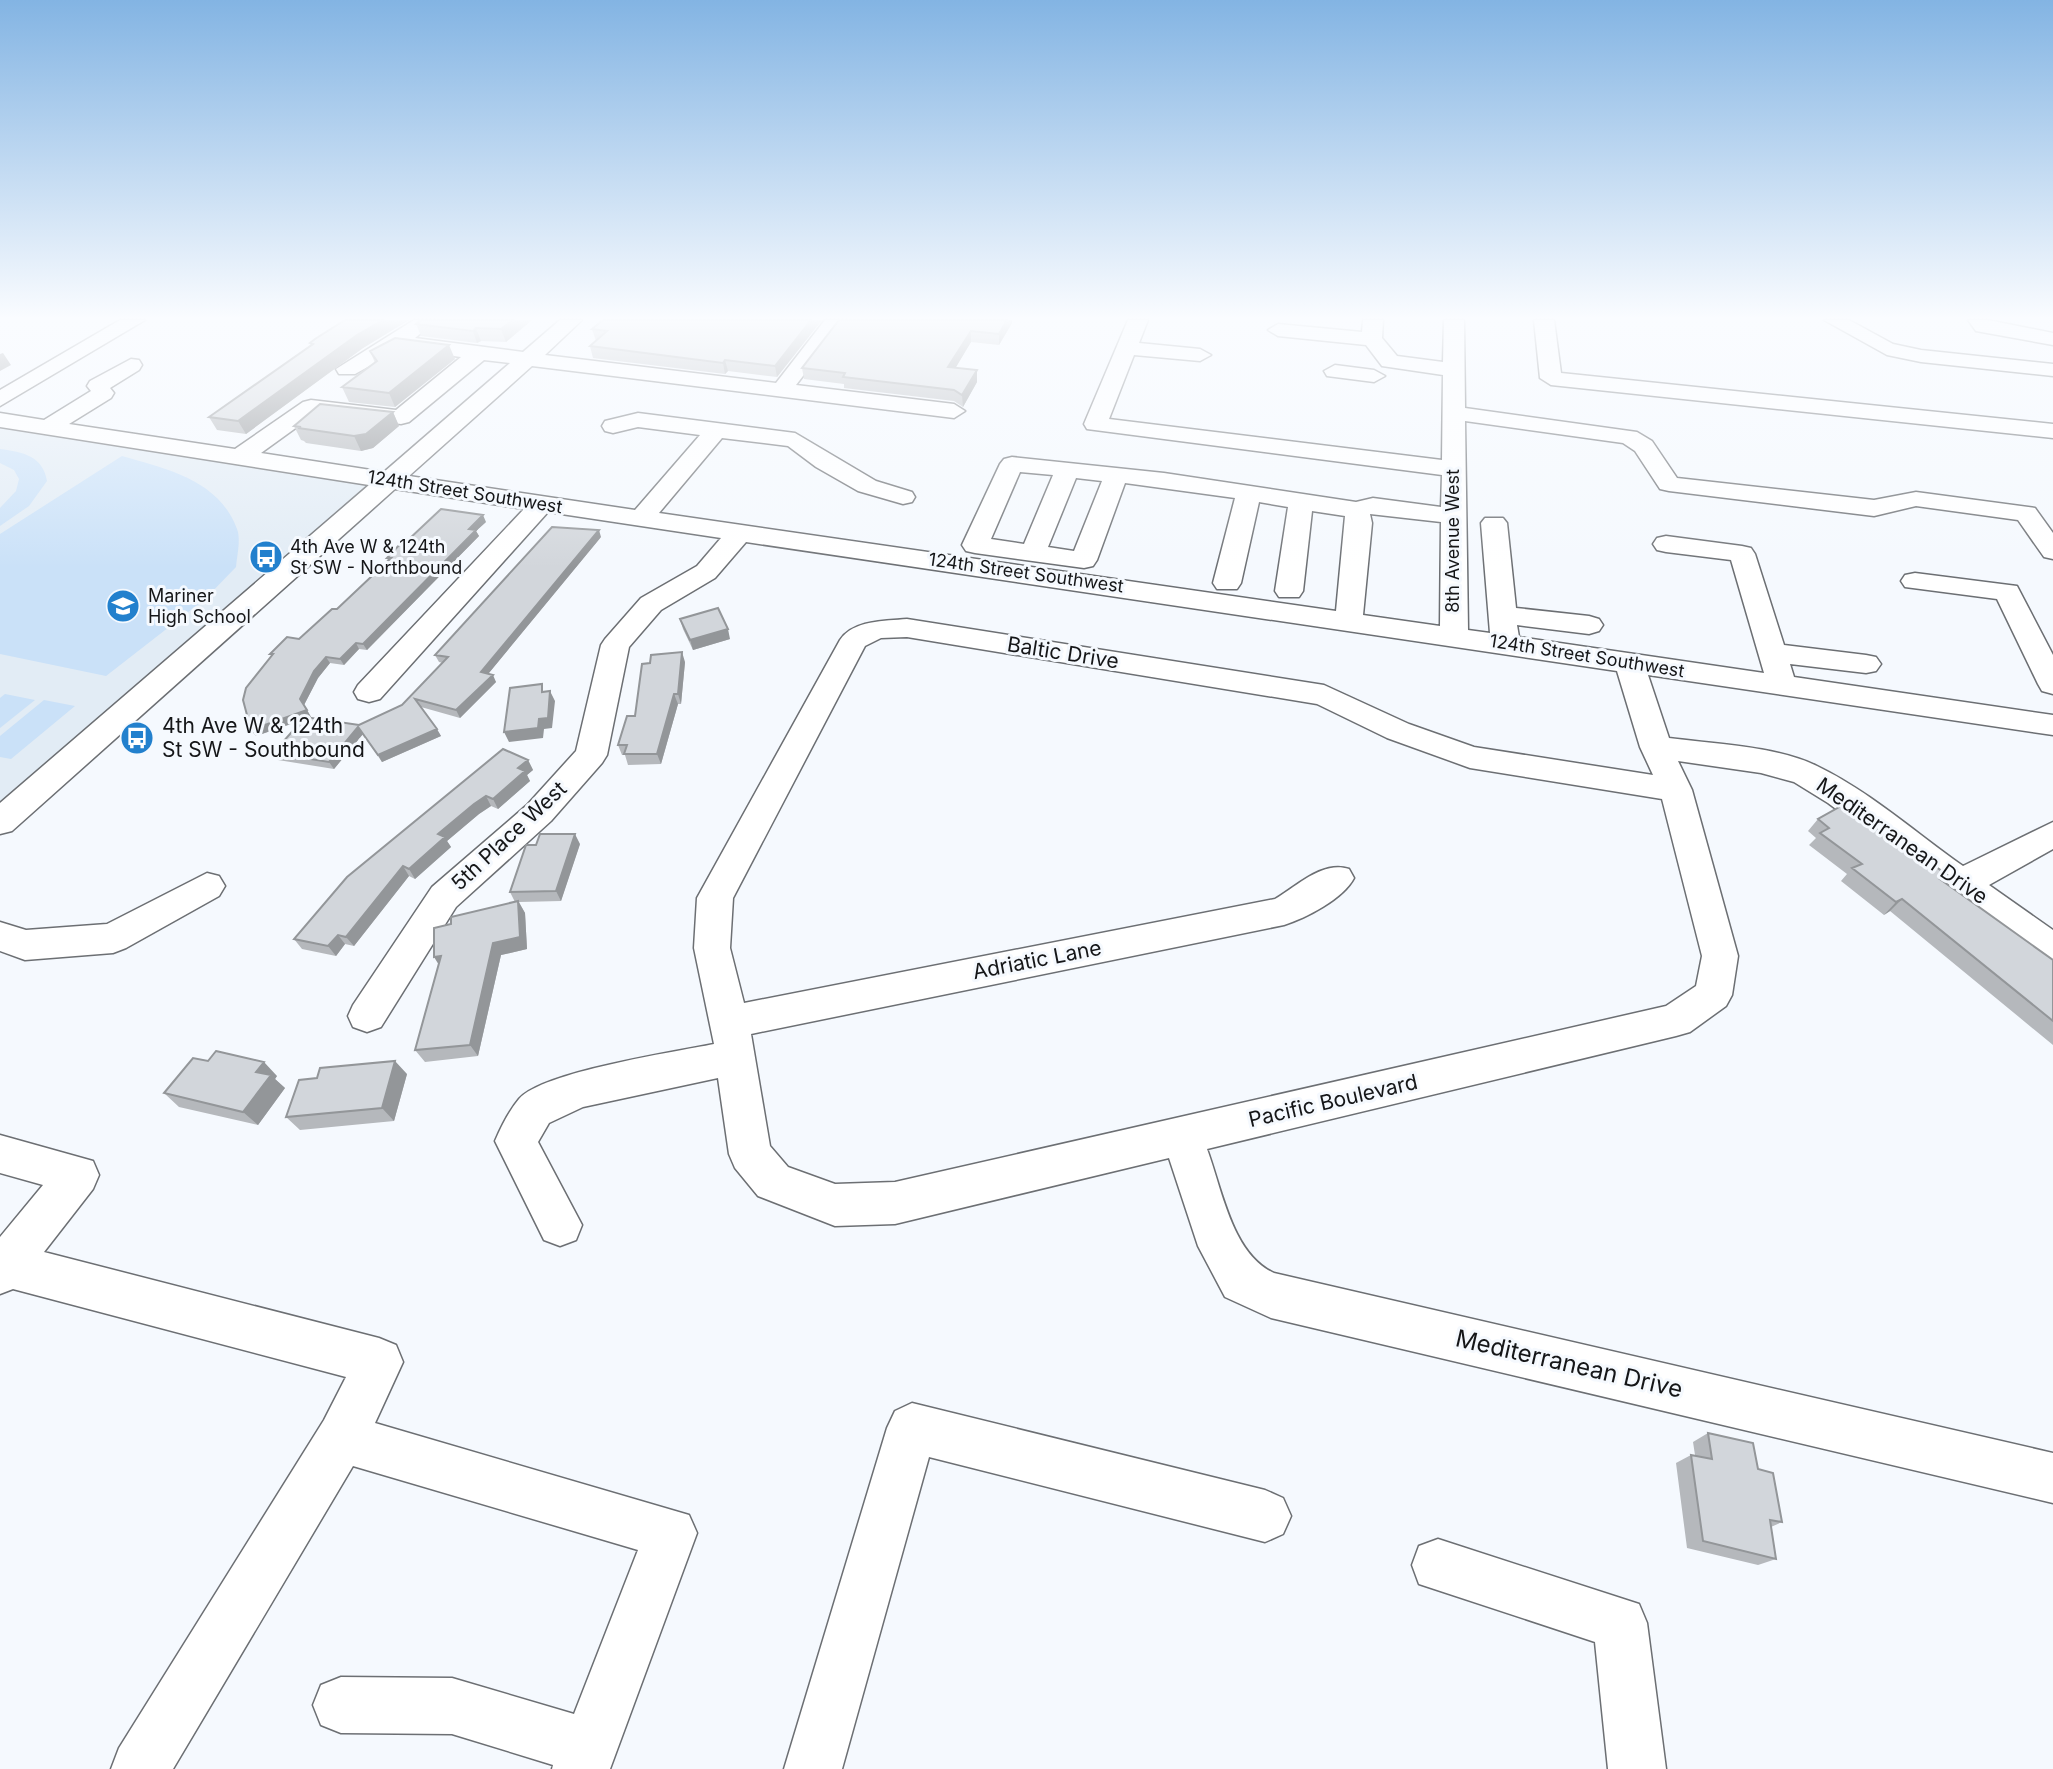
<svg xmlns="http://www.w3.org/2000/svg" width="2053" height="1769" font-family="Inter,sans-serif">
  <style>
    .built { fill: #e2ecf5 }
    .green { fill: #cae1f8 }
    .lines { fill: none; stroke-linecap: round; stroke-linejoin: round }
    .minor-casing { stroke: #6c6f73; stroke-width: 3 }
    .minor { fill: #fff; fill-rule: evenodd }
    .wall { fill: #b5b8bc }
    .shaded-wall { fill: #939699 }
    .building { fill: #d2d6db; stroke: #939699; stroke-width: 2 }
    .labels { text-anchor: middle; stroke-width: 6; stroke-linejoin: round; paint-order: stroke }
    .far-street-label { font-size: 18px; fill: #151618; stroke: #f5f9fe }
    .far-poi-label { font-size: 18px; fill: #151618; stroke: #f5f9fe; text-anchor: start }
    .street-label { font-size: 21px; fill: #151618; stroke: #f5f9fe }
    .poi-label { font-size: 21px; fill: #151618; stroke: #f5f9fe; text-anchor: start }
    .near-street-label { font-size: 24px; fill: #151618; stroke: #f5f9fe }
  </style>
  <rect width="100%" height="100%" fill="#f5f9fe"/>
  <!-- built -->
  <path class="built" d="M0 420 388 480 0 822Z"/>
  <!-- green -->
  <path class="green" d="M0 449C23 452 43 456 47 481L29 506 0 526V508L16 491 19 479 14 470 0 463Z
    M122 456C167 469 219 480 237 529 241 539 237 556 236 567L205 599 106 676 0 654V534Z
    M5 694 35 700 0 728V698Z
    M44 700 75 706 11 759 0 757V736Z"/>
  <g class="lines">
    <defs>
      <path id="minor" d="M120 320H145L0 406V390Z
        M414 320H437L415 338 523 352 560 320H582L545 355 776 383 825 320H846L796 385 954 404 965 411 954 418 532 366 409 476 635 510 700 435 638 427 613 433 605 431 602 426 605 421 638 413 795 433 876 481 912 492 915 497 912 502 903 504 858 491 816 467 788 446 722 438 659 513 1336 611 1345 516 1312 511 1303 591 1299 597H1279L1275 591 1288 507 1259 502 1241 583 1237 589H1217L1213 583 1235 498 1125 483 1097 560 1093 566 1084 568 975 553 966 551 962 545 1000 464 1004 459 1012 457 1164 473 1356 502 1373 498 1441 507 1442 475 1087 429 1084 424 1128 320H1148L1139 343 1200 349 1211 355 1200 361 1134 355 1109 419 1442 460 1443 375 1382 366 1366 345 1278 336 1268 330 1278 324 1362 332 1363 320H1383L1382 338 1397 356 1443 362 1444 320H1464L1465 408 1637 432 1652 441 1677 478 1874 500 1916 492 2035 508 2053 533V559L2044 557 2018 520 1916 506 1874 516 1669 491 1660 489 1635 451 1623 443 1465 421 1468 630 1490 633 1481 523 1485 518H1503L1507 523 1516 608 1589 616 1599 619 1603 625 1599 631 1589 634 1517 625 1519 637 1764 673 1731 560 1666 552 1657 550 1653 544 1657 538 1666 536 1742 546 1751 548 1755 554 1784 645 1866 655 1876 657 1881 664 1876 671 1866 673 1790 664 1794 677 2053 715V735L1648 675 1669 738C1714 744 1776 746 1817 766 1869 791 1916 833 1963 866L2053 822V849L1989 885 2053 930V965L2040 960 1828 803 1794 782 1761 773 1678 761 1692 790 1738 956 1732 995 1726 1006 1690 1032 1676 1036 1207 1149C1222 1189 1232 1254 1274 1273L2053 1453V1503L1271 1318 1225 1297 1198 1246 1169 1158 895 1224 835 1226 758 1196 735 1168 729 1154 718 1078 583 1107 549 1123 538 1142 582 1225 576 1240 560 1246 544 1240 495 1141C501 1127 509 1111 519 1099 542 1072 674 1052 714 1044L694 948 697 898 840 640C853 620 885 621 907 619L1324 685 1409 724 1474 747 1653 775 1640 747 1617 671 746 542 715 578 661 610 629 647 607 755 602 763 551 821 456 907 381 1027 367 1032 353 1027 348 1016 353 1005 432 887 527 805 576 751 601 645 605 639 641 598 697 566 721 538 548 512 380 699 369 702 358 699 354 692 358 685 524 509 395 489 12 831 0 834V803L369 485 0 427V413L44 420 91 391 87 386 90 381 131 359 139 360 142 365 139 370 110 388 114 393 111 398 69 424 235 449 303 402 311 400 396 410 461 357 400 349 355 374H339L336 369ZM484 360 510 363 384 472 261 453 315 414 401 424 409 422ZM1020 472 1053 475 1024 544 991 539ZM1076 478 1102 481 1074 551 1048 547ZM1370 514 1441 522 1440 626 1363 615 1372 523ZM907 637 1317 704 1387 738 1470 768 1662 799 1702 956 1696 986 1666 1006 895 1182 835 1184 788 1167 770 1146 751 1034 1284 925C1306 918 1343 899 1354 878L1349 869C1323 860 1297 886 1275 899L744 1003 730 948 733 898 865 646 881 638Z
        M1534 320H1554L1561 373 2053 424V438L1551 385 1540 378Z
        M1824 320H1849L1893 344 1921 350 2053 364V376L1921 362 1887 355Z
        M1968 320H1988L2053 333V345L1976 331Z
        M1335 365 1374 370 1385 376 1374 382 1327 376 1324 371Z
        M1915 573 2017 586 2053 655V694L2042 691 2038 684 1997 599 1905 587 1901 581 1905 575Z
        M207 873 219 876 225 886 219 896 126 948 113 953 25 960 0 951V922L26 930 107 924Z
        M0 1135 93 1161 99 1175 93 1189 44 1252 379 1338 396 1345 403 1362 375 1423 689 1515 697 1533 610 1769H552L553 1765 452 1734 341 1733 321 1725 313 1705 321 1685 341 1677 452 1678 574 1714 638 1550 353 1466 173 1769H111L119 1748 324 1420 346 1377 13 1289 0 1294V1237L43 1185 0 1173Z
        M912 1403 1265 1490 1283 1498 1291 1516 1283 1534 1265 1542 929 1457 842 1769H784L887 1428 895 1411Z
        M1438 1539 1639 1604 1647 1623 1666 1769H1608L1595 1642 1419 1584 1412 1565 1419 1546Z"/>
    </defs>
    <!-- minor casing -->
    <use href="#minor" class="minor-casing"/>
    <!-- minor -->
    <use href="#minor" class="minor"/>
  </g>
  <!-- wall -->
  <path class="wall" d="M345 320H409L363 348 246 434 217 430 209 417 311 345 310 343Z
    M421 320H532L506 342 481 341 477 343 421 336 416 324Z
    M603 320H822L777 377 728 371 725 374 593 358 590 346 596 341 592 329Z
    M839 320H1012V323L999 345 971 342 955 368 977 382 963 407 954 401 844 388V384L804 379 802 368Z
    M370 351 455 359 395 407 349 402 342 387 375 363Z
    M393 412 399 426 373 448 361 451 306 443 304 441 301 440 294 426Z
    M486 522 476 531 479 536 367 650 359 649 344 665 330 663 318 678 304 705 311 717 309 718 359 725 402 705 443 663 439 662 435 655 601 537 488 674 496 682 460 718 421 707 441 736 382 762 363 734 334 769 278 760 273 753 303 720 256 736 251 730 272 656 270 654 299 639 337 609 388 561 387 558 407 541Z
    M680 619 730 639 693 650 683 629Z
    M685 662 681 704H678L661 764 628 765 625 755H622L618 745 635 716Z
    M528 760 533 770 527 775 530 781 498 809 491 806 479 814 447 841 451 847 415 879 409 876 354 946 345 944 336 956 302 949 294 939Z
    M1818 819 1899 845 1947 875 1942 880 2053 960V1045L1890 911 1884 915 1841 881 1847 874 1809 845 1816 838 1808 831Z
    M580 844 561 901 519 902 525 913 527 949 501 955 478 1056 425 1062 415 1050 451 924 515 902 510 892Z
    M407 1074 394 1121 300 1130 286 1117Z
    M277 1076 275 1079 285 1088 258 1125 179 1107 164 1093Z
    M1708 1433 1758 1469 1782 1522 1771 1527 1776 1559 1758 1565 1687 1548 1676 1463 1691 1455H1695L1693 1442Z"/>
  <!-- shaded-wall -->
  <path class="shaded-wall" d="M383 320H409L363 348 246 434 238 421 357 335Z
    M513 320H532L506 342 501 329Z
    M811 320H822L777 377 775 366Z
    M1007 320H1012V323L999 345V334Z
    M476 328 481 341 477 343 473 331Z
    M971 331V342L949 379 948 367Z
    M449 345 455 359 395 407 389 393Z
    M3 353 11 365 0 371V354Z
    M725 360 728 371 725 374 723 363Z
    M977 370V382L963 407 962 395Z
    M393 412 399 426 373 448 361 451 354 436Z
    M483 515 486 522 476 531 479 536 367 650 363 644Z
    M599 530 601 537 484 679 481 672Z
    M728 629 730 639 693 650 690 640Z
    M356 643 359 649 344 665 340 659Z
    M682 652 685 662 681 704 678 694Z
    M326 657 330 663 318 678 304 705 300 699 314 671Z
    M493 675 496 682 460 718 456 710Z
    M550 691 555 701 552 728 544 729 543 738 509 742 504 732 539 719Z
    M674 694 678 704 661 764 657 754Z
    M307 710 311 717 256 736 251 730Z
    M358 727 363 734 334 769 329 762Z
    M437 729 441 736 382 762 378 755Z
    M528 760 533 770 527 775 530 781 498 809 493 799 518 768Z
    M486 796 491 806 479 814 447 841 451 847 415 879 409 869 438 834 474 804Z
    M575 834 580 844 561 901 556 891Z
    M403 866 409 876 354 946 346 937Z
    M1902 899 1890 911 1884 915 1896 902Z
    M518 901 525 913 527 949 501 955 478 1056 470 1045 493 943Z
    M338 935 345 944 336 956 328 946Z
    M441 956 442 970 434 957Z
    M395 1061 407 1074 394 1121 382 1108Z
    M264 1062 277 1076 275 1079 285 1088 258 1125 243 1112 256 1072Z"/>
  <!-- building -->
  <path class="building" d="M345 320H383L357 335 238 421 209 417 313 344 310 343 315 339Z
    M421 320H513L501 329 476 328 473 331 416 324Z
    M603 320H811L775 366 725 360 723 363 590 346 607 331 592 329Z
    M839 320H1007L999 334 971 331 948 367 977 370 962 395 954 390 843 377 845 373 802 368Z
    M395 338 449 345 389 393 342 387 377 361 370 351Z
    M320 404 393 412 366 434 354 436 298 428 301 427 294 426Z
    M441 509 483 515 469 529 476 530 363 644 356 643 340 659 326 657 314 671 300 699 307 710 251 730 243 700 246 688 273 654H270L287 637 299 639 332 609H337L391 558H387L403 541H407Z
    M552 527 599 530 481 672 493 675 456 710 415 699 437 729 378 755 358 727 329 762 273 753 305 717 359 725 402 705 448 657 435 655Z
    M718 608 728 629 690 640 680 619Z
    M682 652 678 694H674L657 754H624L627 745H618L627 716H635L642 664 650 663 651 655Z
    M542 684V692L550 691 548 718 539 719 538 728 504 732 510 688Z
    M503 749 528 760 518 768 525 771 493 799 486 796 474 804 438 834 445 837 409 869 403 866 346 937 338 935 328 946 294 939 347 877Z
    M1843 805 1899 845 1904 843 1947 875 1940 879 2053 960V1021L1902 899 1896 902 1852 868 1862 864 1820 833 1829 828 1818 819Z
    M540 834H575L556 891 510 892 526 845H536Z
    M518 901 520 937 493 943 470 1045 415 1050 441 956 434 957V928L451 924V917Z
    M216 1051 264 1062 256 1072 271 1075 243 1112 164 1093 193 1058 208 1061Z
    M395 1061 382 1108 286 1117 299 1080 317 1078 320 1068Z
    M1708 1433 1753 1443 1758 1469 1773 1473 1782 1522 1770 1520 1776 1559 1703 1541 1691 1455 1712 1459Z"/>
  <!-- sky -->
  <linearGradient id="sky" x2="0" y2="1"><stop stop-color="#83b4e3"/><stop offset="0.56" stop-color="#fafcff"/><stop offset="1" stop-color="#fafcff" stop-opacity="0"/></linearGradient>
  <rect width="2053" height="568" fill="url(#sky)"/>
  <!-- icons -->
  <defs>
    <symbol id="bus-disc" viewBox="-11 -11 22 22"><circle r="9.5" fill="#2280cd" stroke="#f5f9fe"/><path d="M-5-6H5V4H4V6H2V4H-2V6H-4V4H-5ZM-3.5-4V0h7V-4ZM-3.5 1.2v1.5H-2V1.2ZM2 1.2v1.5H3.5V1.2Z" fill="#fff"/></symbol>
    <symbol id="school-disc" viewBox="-11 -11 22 22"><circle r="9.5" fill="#2280cd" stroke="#f5f9fe"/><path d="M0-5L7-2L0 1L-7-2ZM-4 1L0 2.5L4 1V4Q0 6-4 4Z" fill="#fff"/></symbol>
  </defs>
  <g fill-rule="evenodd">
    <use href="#bus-disc" x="247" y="538" width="38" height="38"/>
    <use href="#school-disc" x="104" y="587" width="38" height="38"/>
    <use href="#bus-disc" x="118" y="719" width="38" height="38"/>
  </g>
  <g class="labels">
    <!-- far-street labels -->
    <g class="far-street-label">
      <text transform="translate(465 492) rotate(9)" y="6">124th Street Southwest</text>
      <text transform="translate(1453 541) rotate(-90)" y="6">8th Avenue West</text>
      <text transform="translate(1026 573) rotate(8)" y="6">124th Street Southwest</text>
      <text transform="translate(1587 656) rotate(9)" y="6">124th Street Southwest</text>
    </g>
    <!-- far-poi labels -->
    <g class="far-poi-label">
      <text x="290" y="553">4th Ave W &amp; 124th<tspan x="290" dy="21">St SW - Northbound</tspan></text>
      <text x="148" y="602">Mariner<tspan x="148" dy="21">High School</tspan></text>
    </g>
    <!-- street labels -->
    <g class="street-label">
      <text transform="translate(1063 653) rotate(9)" y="7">Baltic Drive</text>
      <text transform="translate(509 836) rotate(-43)" y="7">5th Place West</text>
      <text transform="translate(1902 841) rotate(35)" y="7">Mediterranean Drive</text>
      <text transform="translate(1037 960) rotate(-11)" y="7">Adriatic Lane</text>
      <text transform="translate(1333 1101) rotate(-13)" y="7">Pacific Boulevard</text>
    </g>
    <!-- poi labels -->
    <g class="poi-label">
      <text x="162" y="733">4th Ave W &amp; 124th<tspan x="162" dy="24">St SW - Southbound</tspan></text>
    </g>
    <!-- near-street labels -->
    <g class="near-street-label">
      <text transform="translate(1569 1364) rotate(13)" y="8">Mediterranean Drive</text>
    </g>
  </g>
</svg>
